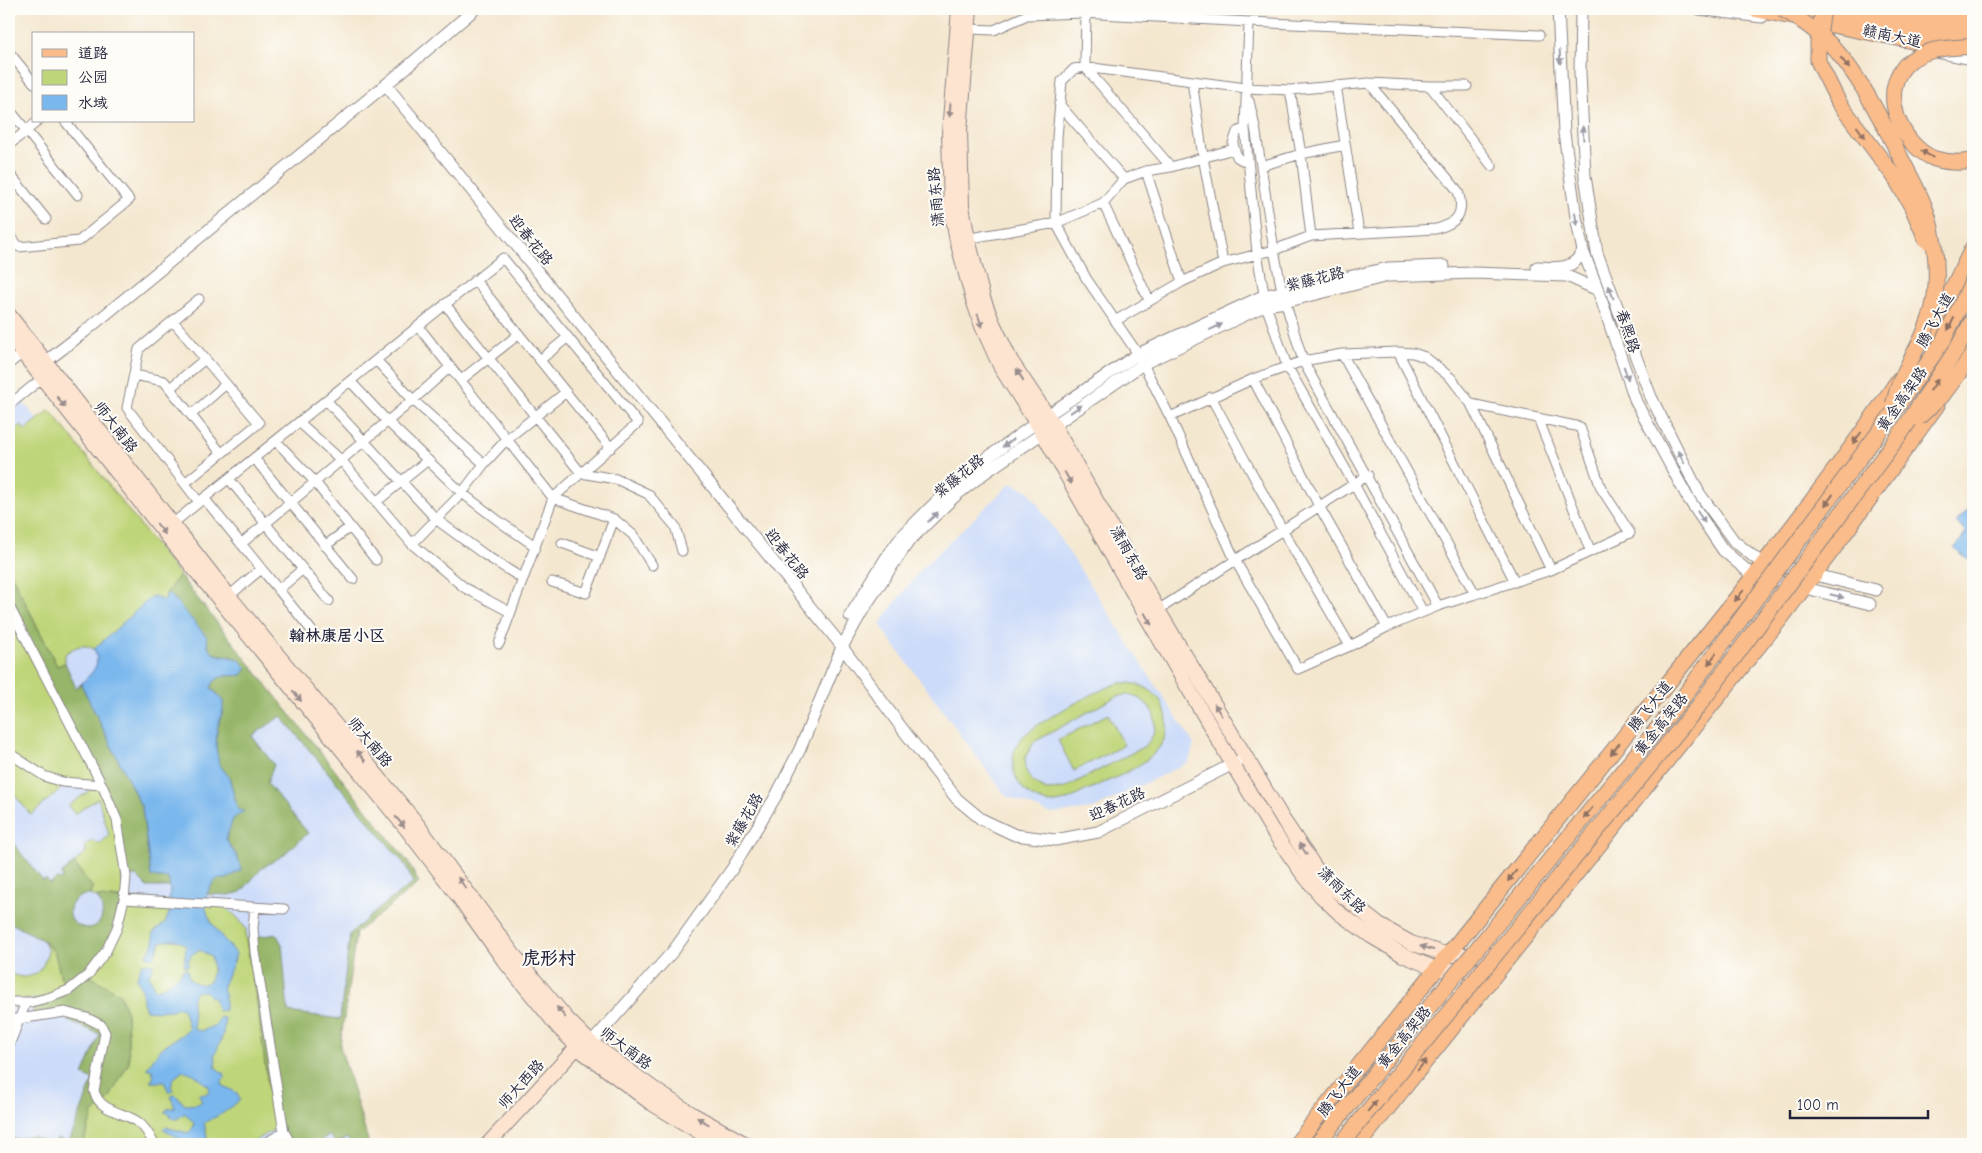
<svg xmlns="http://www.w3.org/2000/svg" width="1982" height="1153" font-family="'Comic Neue','LXGW WenKai TC',sans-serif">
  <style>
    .built { fill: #ccdbf9 }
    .green { fill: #bfd579; stroke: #707c5a; fill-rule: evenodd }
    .forest { fill: #97b669; stroke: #5c6c52 }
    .water { fill: #7ab7ed; stroke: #4e6c94 }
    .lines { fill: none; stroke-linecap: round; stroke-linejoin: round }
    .minor-casing { stroke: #8b8485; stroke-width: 11 }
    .tertiary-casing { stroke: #8b8485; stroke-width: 13 }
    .secondary-casing { stroke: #8b8485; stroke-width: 16 }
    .primary-casing { stroke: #8b8485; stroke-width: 17 }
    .trunk-casing { stroke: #8b8485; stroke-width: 17 }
    .minor { stroke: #fff; stroke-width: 9 }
    .tertiary { stroke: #fff; stroke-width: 11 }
    .secondary { stroke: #fde4d0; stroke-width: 14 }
    .primary { stroke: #f9bc8a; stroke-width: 15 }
    .trunk { stroke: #f9bc8a; stroke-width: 15 }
    .trunk-bridge-casing { stroke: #8b8485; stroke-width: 17; stroke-linecap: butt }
    .trunk-bridge { stroke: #f9bc8a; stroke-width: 15 }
    .oneway { fill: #9c9ca7 }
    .oneway2 { fill: #8e6f62 }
    .oneway3 { fill: #9a8d8d }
    .labels { text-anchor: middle; stroke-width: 4; stroke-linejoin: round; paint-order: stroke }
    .street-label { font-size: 15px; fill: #22223b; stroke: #fdfcf7 }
    .neighbourhood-label { font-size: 16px; font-weight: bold; fill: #22223b; stroke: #fdfcf7 }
    .quarter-label { font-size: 18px; font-weight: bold; fill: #22223b; stroke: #fdfcf7 }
  </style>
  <rect width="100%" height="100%" fill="#fdfcf7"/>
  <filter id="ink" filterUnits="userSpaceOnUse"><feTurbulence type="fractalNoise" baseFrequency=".02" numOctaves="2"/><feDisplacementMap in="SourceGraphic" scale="10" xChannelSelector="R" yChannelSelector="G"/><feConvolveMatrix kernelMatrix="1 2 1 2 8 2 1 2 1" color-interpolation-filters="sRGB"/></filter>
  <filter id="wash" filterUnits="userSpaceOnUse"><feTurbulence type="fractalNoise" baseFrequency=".0096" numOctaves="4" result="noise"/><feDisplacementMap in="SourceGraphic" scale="20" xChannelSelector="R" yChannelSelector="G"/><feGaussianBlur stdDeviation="1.12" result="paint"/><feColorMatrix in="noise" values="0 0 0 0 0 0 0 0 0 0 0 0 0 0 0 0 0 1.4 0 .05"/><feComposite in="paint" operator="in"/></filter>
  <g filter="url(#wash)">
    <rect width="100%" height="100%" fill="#f4e7cf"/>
    <!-- built -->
    <path class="built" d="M9 384 73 465 104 480 408 862 419 883 356 933 340 1046 369 1144H9Z
      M1011 483 1029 491 1194 744 1189 762 1093 809 1051 814 1006 796 883 630 880 623 921 569Z"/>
    <!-- green -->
    <path class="green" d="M50 410 179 575 166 594 165 602 153 596 94 649C82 643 76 646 65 654V663L57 666 13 578 9 567V435L21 425 25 430Z
      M9 606 117 820 124 898 223 905 238 918 246 929V939L280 1126 249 1144H132L129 1139 120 1144H83L93 1113 109 1099 129 1062 127 1013 88 975 124 898 96 897 90 895 92 887 74 863 86 852 85 845 92 841 100 844 109 835 98 798 75 814 68 806 93 788 64 786 31 815 9 788Z
      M1120 683C1136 682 1150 687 1160 700 1164 707 1167 714 1167 722 1170 761 1112 778 1083 792 1074 797 1065 802 1055 803 1023 804 1002 768 1019 741 1029 726 1100 688 1120 683ZM1130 695C1155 701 1164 728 1145 746L1063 789 1046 790 1032 781 1026 771 1025 758 1034 742 1106 702 1118 696Z
      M1108 714 1124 745 1074 771 1058 740Z
      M44 941 55 953 61 978 69 990 51 997 9 1002V973C30 983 43 973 48 951Z"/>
    <!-- forest -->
    <path class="forest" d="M9 567 13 578 57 666 65 663 76 688 81 684 142 808 151 876 158 878H168L171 887H147L136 876H126L117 820 9 606Z
      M179 575 408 862 419 883 356 933 340 1046 369 1144H351L347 1138 336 1144 329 1135 316 1144H291L271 1111 258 1009 246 939 276 934 282 944 288 1012 340 1019 350 934 382 906 413 883 406 866 281 716 252 736 274 765 267 783 308 833 282 856 262 868 241 892 229 895 207 894 211 885 218 878 227 879 241 870C239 854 231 851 226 838L233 818 243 811 238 810 229 777 219 764 216 747 217 729 223 711 218 694 211 688C217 672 228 677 242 675L231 656 214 654 171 595 166 594Z
      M9 838 43 881 46 879 50 884 57 878 59 880 63 878 61 874 74 863 92 887 90 895C69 893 61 921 82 927 101 933 109 910 96 897L124 899 117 928 88 975 120 994 127 1013 129 1062 109 1099 93 1113 83 1144H55L57 1138 69 1142 93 1080 83 1075 100 1034 68 1021 71 1009 33 1015 31 1002 69 990 61 978 55 953 44 941 9 922Z
      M9 1135 14 1139 33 1136 47 1142V1144H9Z"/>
    <!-- water -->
    <path class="water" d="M1973 505V563L1954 549 1966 533 1956 522Z
      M166 594 171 595 207 637 208 646 214 654 239 659 247 668 242 675C228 677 217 672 211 688L223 701V710L217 729 216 747 219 764 229 777 238 810 244 811 233 819 226 838C231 851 239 854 241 870L227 879H217C190 906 217 931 236 953 234 967 225 977 222 990L225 995V1010L218 1011 214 998 210 997 206 991 195 992 192 1002 194 1029 201 1031 216 1025 220 1017 224 1018C226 1029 220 1045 214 1055L216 1059 215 1067 224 1074 226 1077 223 1079 222 1085 237 1093 240 1100 223 1113 204 1123C207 1131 206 1138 209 1144H184L182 1140 163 1129 165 1127 188 1133 193 1128 194 1123 185 1113 177 1119 172 1118 169 1113 164 1112 169 1108H175L171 1097 175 1094 185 1105 198 1104 202 1101 199 1095 202 1093 204 1095 209 1091V1086C199 1080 196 1072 183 1071L174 1078 171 1086 173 1090 169 1092 164 1082H150L154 1077 152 1070 147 1068C152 1061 156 1054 162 1048 171 1040 182 1037 189 1028L183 1008C177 1006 176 1009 171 1010 163 1011 154 1011 146 1010L143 1002 142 991 137 978 142 963 154 964 149 976 155 989C166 988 178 977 184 969H187L189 979C209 994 216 975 211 957L200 950C192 953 188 957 188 966H184L186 946C178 938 171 939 161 942L153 958 146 956 154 943 153 933 165 923 170 911C167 900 172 890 168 878H158L151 876 142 808 81 684C92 672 102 666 94 649L149 599 153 596 165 601Z"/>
  </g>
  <g filter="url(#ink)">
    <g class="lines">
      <defs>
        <path id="minor" d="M1086 9 1085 67 1171 167
          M1249 22 1245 128 1257 253 1266 305 1287 366 1354 484 1423 612
          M968 29 994 30 1027 15 1082 13 1249 22 1539 35
          M9 52 34 83
          M1192 81 1203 157 1223 263
          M1336 85 1359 233
          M1430 86 1492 166
          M1467 86H1430L1369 83 1290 90 1246 88 1085 67 1074 69 1062 81 1057 137 1056 223 1086 278 1138 354 1170 417 1235 560 1298 669 1350 646 1387 627 1438 606 1551 570 1630 533 1601 488 1580 427 1471 404
          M1290 90 1301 154 1311 236
          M1249 101 1255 127 1274 250 1282 291 1303 361 1438 606
          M1059 104 1124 179
          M9 109 78 195
          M1245 128 1237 132 1233 144 1237 157 1247 163
          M9 145 38 121
          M1261 166 1301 154 1345 145
          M1146 171 1182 282
          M9 173 46 219
          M1103 203 1149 300
          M9 234 19 247 79 241 129 200 65 121
          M965 239 1056 223 1103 203 1124 179 1146 171 1171 167 1233 149
          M475 280 611 448
          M199 299 139 349 127 408 199 502
          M445 304 581 473 616 479 648 494 675 526 682 551
          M173 321 259 423 185 483
          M1115 321 1182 282 1223 263 1274 250 1311 236 1436 229C1458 223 1465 213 1458 191L1369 83
          M418 326 553 498 614 519 633 535 652 565
          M1398 352 1515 582
          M1342 354 1475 594
          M376 360 413 400 484 464
          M540 360 568 337
          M9 364 26 350
          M134 375 164 381 221 453
          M1253 379 1319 506 1387 627
          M461 380 519 334
          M350 381 387 421 462 493 500 522 535 546
          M170 388 205 359
          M1211 397 1282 529 1350 646
          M326 400 437 520 485 555 523 579
          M9 405 45 376
          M191 415 226 384
          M1170 417 1253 379 1303 361 1342 354 1398 352 1413 353 1425 357 1451 378 1471 404 1551 570
          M1538 418 1590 550
          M299 422 341 460 412 544 465 588 510 612
          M276 441 315 482 376 560
          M254 458 353 579
          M229 479 329 601
          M204 498 312 631
          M376 502 428 460
          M172 524 503 258 638 423 553 498 499 644
          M562 543 600 557
          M241 544 413 400 450 367
          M412 544 462 493 484 464 507 439 566 392
          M325 546 350 527
          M552 582 586 593 614 519
          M278 590 303 569
          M229 596 261 569
          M9 606 102 785 117 820 126 876 124 899 117 928 106 951 88 975 69 990 51 997 31 1002H9
          M1158 610 1368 475
          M9 753 44 776 62 782 102 785
          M124 899 284 909
          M255 907 253 928 255 952 284 1132 264 1144
          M9 1019H19L65 1012 87 1018 101 1025 105 1033 94 1091C100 1112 122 1111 138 1122 145 1127 150 1136 154 1144
          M10 1043 26 1002
          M284 1132 291 1144"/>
        <path id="tertiary" d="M1558 9 1564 133 1576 217 1583 251 1598 290 1636 402 1688 498 1723 550 1752 575 1870 604
          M1581 9 1580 73 1585 176 1597 253 1651 397 1699 493 1734 541 1759 561 1876 590
          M1699 9 1762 17
          M1937 52 1973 59
          M386 85 837 640 904 731 957 799 981 819 1015 835 1055 840 1098 832 1239 761
          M1537 267C1557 268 1573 271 1583 251
          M40 366 83 333 400 73 475 9
          M850 616 886 558 902 536 948 490 980 463 1036 423 1138 354 1263 296 1388 268 1444 266
          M586 1049 674 950 732 869 776 796 800 749 842 647 864 608 909 541 954 497 986 472 1143 364 1266 305 1285 302 1388 276 1473 273 1567 276 1598 290"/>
        <path id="secondary" d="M959 9 949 133 951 209 957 241 973 300 982 326 1001 368 1042 432 1149 621 1233 765 1272 830 1302 873 1321 896 1339 913 1371 936 1403 955 1436 969 1489 972
          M970 9 960 130 962 206 968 239 983 298 992 321 1011 361 1053 424 1158 610 1284 821 1314 866 1330 886 1379 925 1411 943 1448 955H1504
          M9 315 229 596 414 820 513 954 567 1019 591 1043 658 1092 692 1114 746 1144
          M9 336 160 527 405 827 458 896 505 962 559 1028 583 1052 651 1103 719 1144
          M488 1144 577 1047"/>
        <path id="primary" d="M1753 9 1947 48
          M1929 335 1973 247
          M1296 1144C1406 1006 1517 870 1628 732 1722 617 1816 502 1899 379
          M1359 1144 1782 617 1837 544 1937 405"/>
        <path id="trunk" d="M1796 9 1901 26 1973 44
          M1867 9 1973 31
          M1927 9 1973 19"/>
      </defs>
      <!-- minor casing -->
      <use href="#minor" class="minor-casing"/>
      <!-- tertiary casing -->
      <use href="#tertiary" class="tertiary-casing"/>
      <!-- secondary casing -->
      <use href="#secondary" class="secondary-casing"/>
      <!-- primary casing -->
      <use href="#primary" class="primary-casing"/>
      <!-- trunk casing -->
      <use href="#trunk" class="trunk-casing"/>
      <!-- minor -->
      <use href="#minor" class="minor"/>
      <!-- tertiary -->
      <use href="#tertiary" class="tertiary"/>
      <!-- secondary -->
      <use href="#secondary" class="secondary"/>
      <!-- primary -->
      <use href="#primary" class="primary"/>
      <!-- trunk -->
      <use href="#trunk" class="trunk"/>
      <defs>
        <path id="trunk-bridge" d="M1782 9C1800 19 1816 30 1831 45 1860 75 1885 127 1904 164 1913 182 1924 200 1929 220 1936 247 1939 279 1933 307 1927 333 1912 355 1901 380 1897 387 1896 397 1893 405
          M1823 9 1818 42V61L1839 103 1894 176 1912 207 1927 241
          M1973 46C1952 48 1928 47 1910 61 1876 88 1900 146 1935 159 1949 163 1960 163 1973 161
          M1918 418 1942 396 1973 354
          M1317 1144 1684 696 1890 417 1943 341 1973 280
          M1341 1144 1697 708 1901 433 1958 347 1973 319"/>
      </defs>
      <!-- trunk-bridge casing -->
      <use href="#trunk-bridge" class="trunk-bridge-casing"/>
      <!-- trunk-bridge -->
      <use href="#trunk-bridge" class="trunk-bridge"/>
    </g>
    <!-- one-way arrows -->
    <defs><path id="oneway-solid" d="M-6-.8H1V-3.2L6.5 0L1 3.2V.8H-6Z" transform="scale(1.25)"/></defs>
    <g class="oneway">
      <use href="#oneway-solid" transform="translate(1560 57) rotate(87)"/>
      <use href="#oneway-solid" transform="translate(1583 133) rotate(-93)"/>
      <use href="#oneway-solid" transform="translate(1576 219) rotate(80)"/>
      <use href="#oneway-solid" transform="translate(1611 292) rotate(-110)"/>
      <use href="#oneway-solid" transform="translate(1216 327) rotate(-25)"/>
      <use href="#oneway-solid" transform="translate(1626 373) rotate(72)"/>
      <use href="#oneway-solid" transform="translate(1076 409) rotate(-34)"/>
      <use href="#oneway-solid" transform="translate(1008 443) rotate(144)"/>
      <use href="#oneway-solid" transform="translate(1681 457) rotate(-117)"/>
      <use href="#oneway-solid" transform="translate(933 517) rotate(-44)"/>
      <use href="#oneway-solid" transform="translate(1701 517) rotate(56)"/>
      <use href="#oneway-solid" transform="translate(1837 596) rotate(14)"/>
    </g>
    <g class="oneway2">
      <use href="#oneway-solid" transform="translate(1845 63) rotate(52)"/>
      <use href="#oneway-solid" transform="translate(1861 132) rotate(53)"/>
      <use href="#oneway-solid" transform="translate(1927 154) rotate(-148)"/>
      <use href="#oneway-solid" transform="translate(1951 324) rotate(117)"/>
      <use href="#oneway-solid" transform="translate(1934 385) rotate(-56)"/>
      <use href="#oneway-solid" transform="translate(1857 438) rotate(127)"/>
      <use href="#oneway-solid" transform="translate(1829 500) rotate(126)"/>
      <use href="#oneway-solid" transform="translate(1739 596) rotate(129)"/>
      <use href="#oneway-solid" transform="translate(1712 659) rotate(126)"/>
      <use href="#oneway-solid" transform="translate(1615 749) rotate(129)"/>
      <use href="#oneway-solid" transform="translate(1588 813) rotate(129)"/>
      <use href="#oneway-solid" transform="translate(1512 876) rotate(129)"/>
      <use href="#oneway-solid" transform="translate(1422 1065) rotate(-51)"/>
      <use href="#oneway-solid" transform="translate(1372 1106) rotate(-51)"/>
    </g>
    <g class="oneway3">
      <use href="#oneway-solid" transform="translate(950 110) rotate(94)"/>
      <use href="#oneway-solid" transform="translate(980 321) rotate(70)"/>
      <use href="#oneway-solid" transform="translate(1020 375) rotate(-122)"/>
      <use href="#oneway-solid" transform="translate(61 402) rotate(52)"/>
      <use href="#oneway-solid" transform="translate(1068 478) rotate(61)"/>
      <use href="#oneway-solid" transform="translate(161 529) rotate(51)"/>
      <use href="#oneway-solid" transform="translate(1148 619) rotate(60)"/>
      <use href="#oneway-solid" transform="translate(297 696) rotate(51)"/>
      <use href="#oneway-solid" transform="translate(1218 710) rotate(-121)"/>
      <use href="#oneway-solid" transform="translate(361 756) rotate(-130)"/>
      <use href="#oneway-solid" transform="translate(400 822) rotate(50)"/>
      <use href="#oneway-solid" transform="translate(1303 849) rotate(-124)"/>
      <use href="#oneway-solid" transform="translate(462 883) rotate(-126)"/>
      <use href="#oneway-solid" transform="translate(1427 948) rotate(-162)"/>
      <use href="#oneway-solid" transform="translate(561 1012) rotate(-129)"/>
      <use href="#oneway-solid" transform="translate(703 1121) rotate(-150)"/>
    </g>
  </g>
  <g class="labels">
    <!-- street labels -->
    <g class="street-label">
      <text transform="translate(1892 36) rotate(12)" y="5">赣南大道</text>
      <text transform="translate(936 197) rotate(-95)" y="5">潇雨东路</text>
      <text transform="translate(531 240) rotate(51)" y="5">迎春花路</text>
      <text transform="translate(1315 279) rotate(-14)" y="5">紫藤花路</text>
      <text transform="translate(1935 320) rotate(-61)" y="5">腾飞大道</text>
      <text transform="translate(1628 331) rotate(72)" y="5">春熙路</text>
      <text transform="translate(1902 399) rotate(-55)" y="5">黄金高架路</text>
      <text transform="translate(116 427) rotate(52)" y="5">师大南路</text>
      <text transform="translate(959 476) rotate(-39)" y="5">紫藤花路</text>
      <text transform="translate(1129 553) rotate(61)" y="5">潇雨东路</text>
      <text transform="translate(787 554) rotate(51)" y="5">迎春花路</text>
      <text transform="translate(1650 706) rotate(-51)" y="5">腾飞大道</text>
      <text transform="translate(1661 724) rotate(-51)" y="5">黄金高架路</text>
      <text transform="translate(370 742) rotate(50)" y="5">师大南路</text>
      <text transform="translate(1117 804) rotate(-25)" y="5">迎春花路</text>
      <text transform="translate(744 820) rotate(-60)" y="5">紫藤花路</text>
      <text transform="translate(1342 890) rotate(44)" y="5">潇雨东路</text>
      <text transform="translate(1404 1037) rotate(-51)" y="5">黄金高架路</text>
      <text transform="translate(626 1048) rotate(37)" y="5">师大南路</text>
      <text transform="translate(521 1084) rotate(-48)" y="5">师大西路</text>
      <text transform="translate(1339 1091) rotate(-52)" y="5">腾飞大道</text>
    </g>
    <!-- neighbourhood labels -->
    <g class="neighbourhood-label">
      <text x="337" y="641">翰林康居小区</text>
    </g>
    <!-- quarter labels -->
    <g class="quarter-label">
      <text x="549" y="964">虎形村</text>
    </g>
  </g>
  <!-- margin -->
  <rect width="1982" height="1153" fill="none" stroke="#fdfcf7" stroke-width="30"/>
  <!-- legend -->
  <rect x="32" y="32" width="162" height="90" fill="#fdfcf7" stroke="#a5a5ac"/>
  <rect x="42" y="49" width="25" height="8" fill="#f9bc8a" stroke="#a5a5ac"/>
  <text x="78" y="58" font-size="15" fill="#22223b">道路</text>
  <rect x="42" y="70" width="25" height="15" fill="#bfd579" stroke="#a5a5ac"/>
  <text x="78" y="82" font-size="15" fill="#22223b">公园</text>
  <rect x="42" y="95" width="25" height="15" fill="#7ab7ed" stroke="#a5a5ac"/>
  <text x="78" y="108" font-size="15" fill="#22223b">水域</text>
  <!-- scale -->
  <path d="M1790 1110v8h138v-8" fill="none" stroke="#22223b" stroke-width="2.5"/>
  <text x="1797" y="1110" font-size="15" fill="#22223b" stroke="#fdfcf7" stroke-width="4" paint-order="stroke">100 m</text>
</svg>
